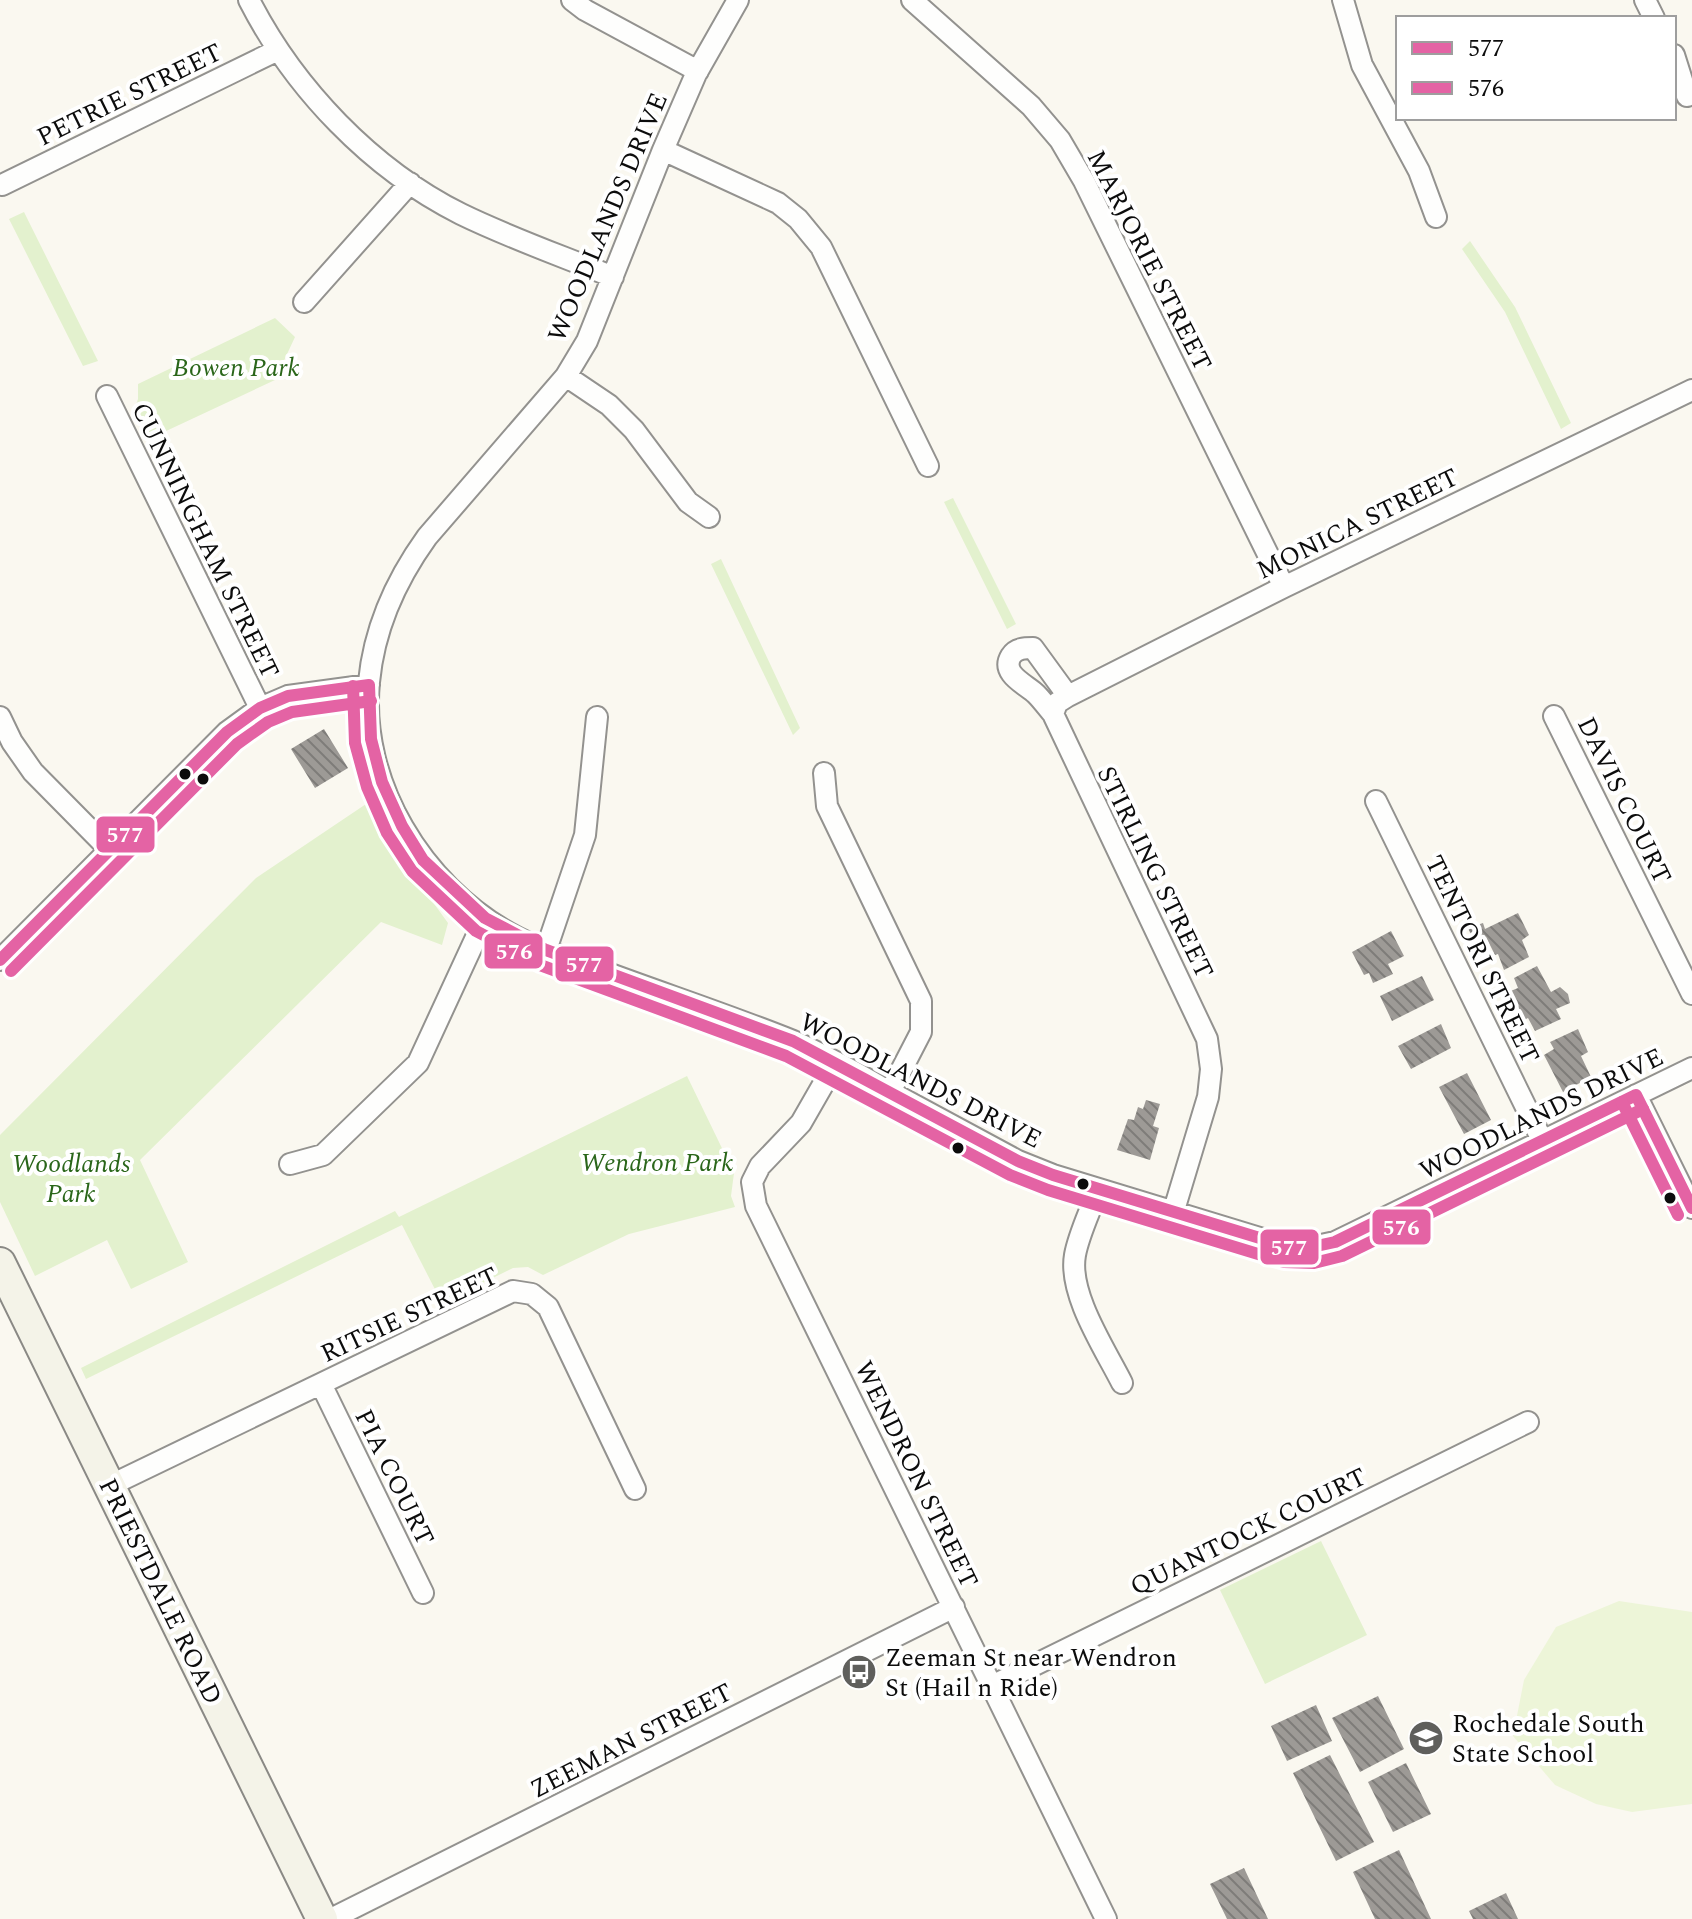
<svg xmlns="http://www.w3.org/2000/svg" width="1692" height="1919" font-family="Spectral,serif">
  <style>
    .grass { fill: #e3f1ce }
    .pitch { fill: #edf5d8 }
    .building { fill: url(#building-back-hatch) }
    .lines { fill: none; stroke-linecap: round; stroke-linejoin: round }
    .street-casing { stroke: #93928f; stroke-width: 24 }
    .secondary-casing { stroke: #8a8985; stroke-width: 34 }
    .street { stroke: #fefefd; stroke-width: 20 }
    .secondary { stroke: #f4f3e8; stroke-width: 30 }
    .bus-1-casing { stroke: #fff; stroke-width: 18 }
    .bus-2-casing { stroke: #fff; stroke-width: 18 }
    .bus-1 { stroke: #e463a4; stroke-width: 12 }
    .bus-2 { stroke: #e463a4; stroke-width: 12 }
    .bus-dot { fill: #0c0c0c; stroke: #fff; stroke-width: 3 }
    .labels { text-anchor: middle; stroke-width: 8; stroke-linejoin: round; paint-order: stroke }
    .street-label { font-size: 26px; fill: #0c0c0c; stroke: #fff }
    .park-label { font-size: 26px; font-style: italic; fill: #2a661a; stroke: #fff }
    .poi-label { font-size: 26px; fill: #0c0c0c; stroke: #fff; text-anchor: start }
    .line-badge { stroke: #fff; stroke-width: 3 }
    .badge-label { font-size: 22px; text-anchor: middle; font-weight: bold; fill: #fff }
  </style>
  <defs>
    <pattern id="building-back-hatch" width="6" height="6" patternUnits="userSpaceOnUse" patternTransform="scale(2)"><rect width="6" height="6" fill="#9d9a96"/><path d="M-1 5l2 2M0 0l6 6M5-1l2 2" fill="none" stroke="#7e7c79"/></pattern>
  </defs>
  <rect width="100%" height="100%" fill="#faf8f0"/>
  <!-- grass -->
  <path class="grass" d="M24 212 98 361 83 366 9 219Z
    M1470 241 1515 307 1571 423 1561 429 1505 312 1462 249Z
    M275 318 295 337 275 380 149 439 134 411 138 399V384Z
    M953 498 1016 624 1007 629 944 502Z
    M721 559 800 728 793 735 711 564Z
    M369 802 388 840 448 923 442 945 381 922 140 1160 188 1262 131 1289 107 1240 35 1276 0 1202V1135L256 878Z
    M687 1076 734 1173 731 1196 735 1207 629 1234 543 1275 528 1267 513 1268 442 1303 402 1225 86 1379 81 1368 395 1211 399 1217Z
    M1321 1541 1367 1635 1265 1684 1220 1590Z"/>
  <!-- pitch -->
  <path class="pitch" d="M1619 1601 1692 1612V1804L1632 1812 1596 1804 1555 1785 1513 1736 1524 1680 1556 1627Z"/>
  <!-- building -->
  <path class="building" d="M324 729 348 768 315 788 291 749Z
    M1518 913 1529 935 1522 940 1529 957 1504 970 1498 954 1495 955 1486 937 1475 944 1468 928 1483 923 1485 929Z
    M1391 931 1404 956 1388 964 1393 974 1373 983 1369 973 1364 975 1352 952Z
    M1537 966 1551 992 1560 987 1568 994 1570 1003 1556 1009 1561 1019 1535 1031 1528 1018 1524 1020 1515 1000 1507 1005 1501 995 1518 988 1514 978Z
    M1422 976 1434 1000 1392 1021 1380 996Z
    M1441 1024 1451 1048 1411 1069 1398 1046Z
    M1578 1029 1588 1052 1581 1056 1591 1077 1563 1092 1544 1055 1554 1049 1550 1042Z
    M1467 1073 1491 1120 1464 1134 1439 1087Z
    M1146 1100 1160 1104 1153 1126 1159 1128 1150 1160 1117 1150 1128 1119 1134 1120 1138 1107 1143 1109Z
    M1378 1696 1404 1749 1360 1772 1332 1718Z
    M1316 1705 1332 1741 1287 1761 1271 1726Z
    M1330 1755 1374 1842 1336 1861 1293 1773Z
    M1406 1763 1431 1814 1393 1832 1368 1782Z
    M1399 1850 1431 1919H1375L1353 1872Z
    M1244 1868 1268 1919H1227L1210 1884Z
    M1506 1893 1518 1919H1473L1469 1911Z"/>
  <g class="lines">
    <defs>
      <path id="street" d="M249 0C294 88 371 169 461 214 510 238 562 256 613 277
        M572 0 585 10 698 71
        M738 0 696 74 663 150 587 341 566 376 427 537C396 580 374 629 369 682 359 783 423 885 509 933 539 950 573 960 605 972 667 995 731 1016 793 1041 822 1054 851 1070 879 1086 925 1111 971 1136 1018 1161L1053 1175 1289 1247H1312L1335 1242 1692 1068
        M912 0 1031 106 1060 140 1084 181 1284 587
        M1343 0 1362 65 1419 171 1436 217
        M1645 0 1654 18
        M1674 55 1687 96
        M663 150 778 203 798 219 821 247 928 466
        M2 185 278 50
        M304 302 410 183
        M566 376 609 405 634 430 688 502 709 517
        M107 396 260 708
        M1068 696 1033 648C1025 648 1016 648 1011 656 1000 674 1027 685 1036 694 1042 700 1047 707 1053 714L1207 1039 1211 1069 1208 1097 1174 1210
        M1053 714 1057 703 1068 696 1284 587 1692 390
        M1554 716 1692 994
        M0 717 12 742 33 772 109 849
        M824 773 827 806 921 1001V1032L890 1092
        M1376 801 1542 1140
        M546 950 585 835 597 717
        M0 960 227 732 260 708 288 696 369 685
        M836 1062 801 1123 760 1166 752 1182 756 1206 1106 1919
        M1636 1095 1692 1208
        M290 1164 323 1155 418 1063 485 918
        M1098 1189C1091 1210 1079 1233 1075 1255 1068 1294 1105 1349 1122 1383
        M321 1384 423 1593
        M109 1486 513 1291 532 1294 548 1307 635 1489
        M992 1686 1528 1422
        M331 1919 954 1607"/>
      <path id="secondary" d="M0 1263 322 1919"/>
    </defs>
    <!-- street casing -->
    <use href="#street" class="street-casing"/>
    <!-- secondary casing -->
    <use href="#secondary" class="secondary-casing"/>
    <!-- street -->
    <use href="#street" class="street"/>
    <!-- secondary -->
    <use href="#secondary" class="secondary"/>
    <defs>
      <path id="bus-1" d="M369 685 371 739 382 782 402 826 423 860 485 918 546 950 793 1041 1018 1161 1053 1175 1289 1247H1312L1335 1242 1636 1095
        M0 960 227 732 260 708 288 696 369 685
        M1636 1095 1692 1208"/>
      <path id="bus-2" d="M353 686 355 743 367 787 387 833 412 871 476 931 540 965 786 1056 1010 1175 1048 1190 1284 1262 1314 1263 1342 1256 1643 1109
        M11 971 237 744 268 722 292 712 371 701
        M1622 1102 1678 1215"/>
    </defs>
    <!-- bus-1 casing -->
    <use href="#bus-1" class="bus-1-casing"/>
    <!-- bus-2 casing -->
    <use href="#bus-2" class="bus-2-casing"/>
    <!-- bus-1 -->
    <use href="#bus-1" class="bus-1"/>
    <!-- bus-2 -->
    <use href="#bus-2" class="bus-2"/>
  </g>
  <!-- icons -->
  <defs>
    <symbol id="bus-disc" viewBox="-11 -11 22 22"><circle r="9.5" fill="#5f5f5c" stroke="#fff"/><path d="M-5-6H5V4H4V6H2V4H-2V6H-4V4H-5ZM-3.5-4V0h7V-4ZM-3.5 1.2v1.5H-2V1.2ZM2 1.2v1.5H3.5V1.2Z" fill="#fff"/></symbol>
    <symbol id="school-disc" viewBox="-11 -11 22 22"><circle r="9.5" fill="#5f5f5c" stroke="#fff"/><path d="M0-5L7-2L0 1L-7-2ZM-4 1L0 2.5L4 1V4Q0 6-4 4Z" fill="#fff"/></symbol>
  </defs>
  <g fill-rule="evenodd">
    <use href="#bus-disc" x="839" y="1652" width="40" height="40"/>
    <use href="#school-disc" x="1406" y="1718" width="40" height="40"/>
  </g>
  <!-- markers -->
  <g class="bus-dot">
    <circle cx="185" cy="774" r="7"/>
    <circle cx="203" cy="779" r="7"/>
    <circle cx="958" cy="1148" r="7"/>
    <circle cx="1083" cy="1184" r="7"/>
    <circle cx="1670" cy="1198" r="7"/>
  </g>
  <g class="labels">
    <!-- street labels -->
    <g class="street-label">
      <text transform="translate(129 94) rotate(-26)" y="9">PETRIE STREET</text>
      <text transform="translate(607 217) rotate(-67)" y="9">WOODLANDS DRIVE</text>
      <text transform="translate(1150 260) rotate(63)" y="9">MARJORIE STREET</text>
      <text transform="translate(1357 523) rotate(-26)" y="9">MONICA STREET</text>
      <text transform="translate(206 540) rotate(64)" y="9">CUNNINGHAM STREET</text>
      <text transform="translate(1625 800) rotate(64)" y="9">DAVIS COURT</text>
      <text transform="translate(1156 872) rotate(64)" y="9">STIRLING STREET</text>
      <text transform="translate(1483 959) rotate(64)" y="9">TENTORI STREET</text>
      <text transform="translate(921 1080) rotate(27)" y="9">WOODLANDS DRIVE</text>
      <text transform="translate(1541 1113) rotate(-26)" y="9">WOODLANDS DRIVE</text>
      <text transform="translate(409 1314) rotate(-25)" y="9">RITSIE STREET</text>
      <text transform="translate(917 1474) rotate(64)" y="9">WENDRON STREET</text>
      <text transform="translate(395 1477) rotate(64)" y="9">PIA COURT</text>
      <text transform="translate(1248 1531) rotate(-26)" y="9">QUANTOCK COURT</text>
      <text transform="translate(161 1591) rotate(64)" y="9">PRIESTDALE ROAD</text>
      <text transform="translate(631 1740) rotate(-27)" y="9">ZEEMAN STREET</text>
    </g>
    <!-- park labels -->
    <g class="park-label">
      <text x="236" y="376">Bowen Park</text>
      <text x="657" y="1171">Wendron Park</text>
      <text x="71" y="1172">Woodlands<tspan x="71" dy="30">Park</tspan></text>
    </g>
    <!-- poi labels -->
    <g class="poi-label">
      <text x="885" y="1666">Zeeman St near Wendron<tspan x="885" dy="30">St (Hail n Ride)</tspan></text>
      <text x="1452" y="1732">Rochedale South<tspan x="1452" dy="30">State School</tspan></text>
    </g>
  </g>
  <g class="line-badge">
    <rect x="95" y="815" width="61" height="39" rx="8" fill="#e463a4"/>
    <rect x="483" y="932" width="61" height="38" rx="8" fill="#e463a4"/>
    <rect x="554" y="945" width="61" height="38" rx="8" fill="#e463a4"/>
    <rect x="1371" y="1208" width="61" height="38" rx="8" fill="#e463a4"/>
    <rect x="1259" y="1228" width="61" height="38" rx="8" fill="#e463a4"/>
  </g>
  <g class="badge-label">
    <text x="125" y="842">577</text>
    <text x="514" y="959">576</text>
    <text x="584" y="972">577</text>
    <text x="1401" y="1235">576</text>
    <text x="1289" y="1255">577</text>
  </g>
  <!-- legend -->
  <rect x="1396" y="16" width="280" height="104" fill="#ffffff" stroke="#9e9e9e" stroke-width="2"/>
  <rect x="1412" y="42" width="40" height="12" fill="#e463a4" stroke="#9e9e9e" stroke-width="2"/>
  <text x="1468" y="56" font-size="24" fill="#0c0c0c">577</text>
  <rect x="1412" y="82" width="40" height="12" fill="#e463a4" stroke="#9e9e9e" stroke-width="2"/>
  <text x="1468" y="96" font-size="24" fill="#0c0c0c">576</text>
</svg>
